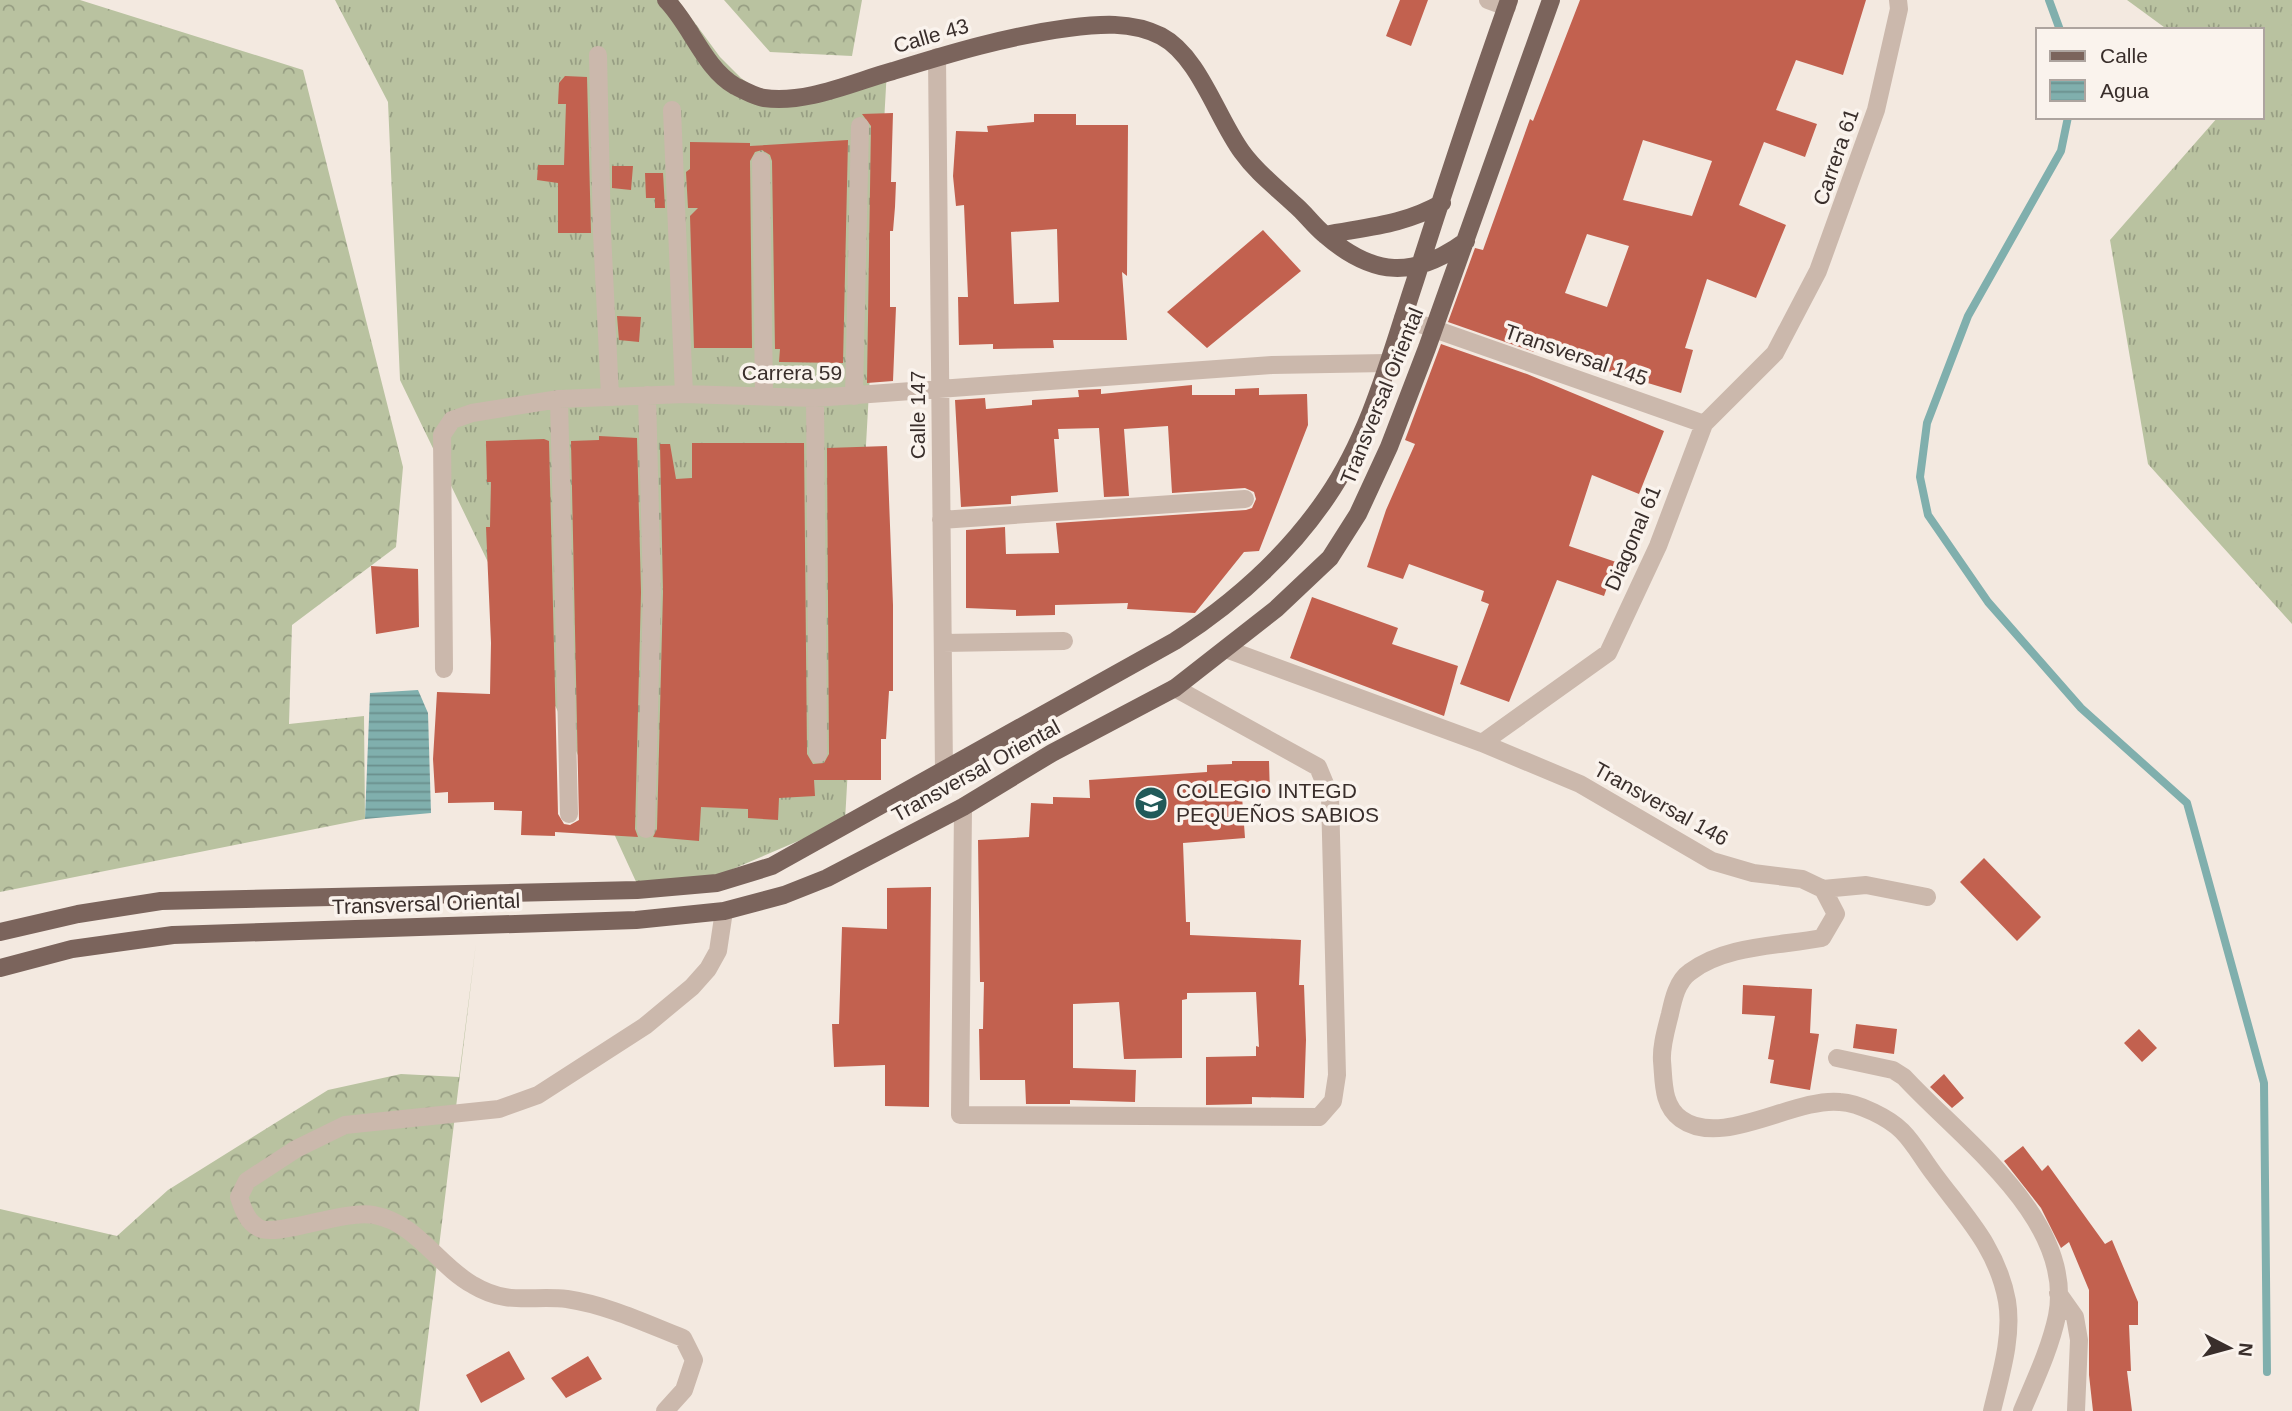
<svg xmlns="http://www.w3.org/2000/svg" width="2292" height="1411" font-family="Arial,sans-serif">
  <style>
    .grass { fill: url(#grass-tufts) }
    .forest { fill: url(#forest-crowns) }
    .water { fill: url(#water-rules) }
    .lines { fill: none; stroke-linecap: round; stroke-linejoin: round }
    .stream { stroke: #80afad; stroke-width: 8 }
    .building { fill: #c2614f; fill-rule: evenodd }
    .minor { stroke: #cbb8ac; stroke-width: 18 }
    .major { stroke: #7b645c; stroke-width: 18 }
    .labels { text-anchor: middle; stroke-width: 7; stroke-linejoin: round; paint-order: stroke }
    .street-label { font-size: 21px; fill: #392e2b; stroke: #faf3ed }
    .poi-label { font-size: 21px; fill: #392e2b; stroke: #faf3ed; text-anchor: start }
  </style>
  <defs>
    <pattern id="grass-tufts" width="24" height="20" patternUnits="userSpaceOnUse" patternTransform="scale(1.75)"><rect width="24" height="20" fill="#b9c2a0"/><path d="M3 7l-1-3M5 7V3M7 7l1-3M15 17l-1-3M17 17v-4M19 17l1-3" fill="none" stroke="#979e83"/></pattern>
    <pattern id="forest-crowns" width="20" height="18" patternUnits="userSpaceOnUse" patternTransform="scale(1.75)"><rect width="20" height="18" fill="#b9c2a0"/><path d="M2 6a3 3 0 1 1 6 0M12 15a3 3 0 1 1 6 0" fill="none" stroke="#979e83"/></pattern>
    <pattern id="water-rules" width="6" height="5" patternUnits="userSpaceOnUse" patternTransform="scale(1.75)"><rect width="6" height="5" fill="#80afad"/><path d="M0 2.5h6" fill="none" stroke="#6a8f8d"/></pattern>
  </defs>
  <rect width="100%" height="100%" fill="#f3e9e0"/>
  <!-- grass -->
  <path class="grass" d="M335 0H678L720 57 741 78 765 95 793 93 887 69 845 821 714 877 638 886 515 618 400 380 388 102Z
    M2127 0H2292V624L2148 464 2110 240 2218 117H2262V30H2168Z"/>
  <!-- forest -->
  <path class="forest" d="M0 0H80L303 70 403 467 396 547 292 625 289 724 364 716 365 819 0 892Z
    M724 0H862L852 56 770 52Z
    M476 943 419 1411H0V1209L117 1236 168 1190 328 1090 401 1074 459 1077Z"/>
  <!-- water -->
  <path class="water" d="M418 690 428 713 431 813 365 819 370 693Z"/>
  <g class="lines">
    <!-- stream -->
    <path class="stream" d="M2049 0 2060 30
      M2068 117 2061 151 1968 316 1927 423 1920 477 1928 515 1988 602 2081 708 2187 803 2264 1083 2267 1372"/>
  </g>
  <!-- building -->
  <path class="building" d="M1400 0H1428L1411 46 1386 36Z
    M1580 0H1866L1843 75 1796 60 1776 110 1817 124 1805 157 1764 142 1739 205 1786 225 1756 298 1707 279 1685 348 1693 350 1681 393 1535 349 1534 352 1448 322 1475 248 1483 250 1530 119 1533 121ZM1643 140 1712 161 1692 216 1623 200ZM1587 234 1629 246 1607 307 1565 293Z
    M565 76 587 77 591 233H558V183L537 180 538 165H564L566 104H558L559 83Z
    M893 113 891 182H896L895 207 893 231H890V307H896L893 381 867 383 871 126 862 114Z
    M1034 114H1076V125H1128L1127 276 1122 272 1127 340H1053L1054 348 993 349V344L959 345 958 297H968L964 205 956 206 953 176 956 131 988 132 987 126 1034 122ZM1057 229 1059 302 1014 304 1011 232Z
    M848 140 843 363 779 362 780 349H775L772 161 770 155 762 150 755 152 750 161 752 348H694L690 216 698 208H688L686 172 690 169V142L750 143V146Z
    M612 166H633L631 190 612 188Z
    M645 173H663L665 208H655V198H646Z
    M1263 230 1301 271 1207 348 1167 312Z
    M617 316 641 317 639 342 619 340Z
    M1441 344 1527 374 1664 431 1639 494 1592 475 1569 546 1616 562 1604 596 1557 580 1509 702 1460 684 1489 604 1481 601 1484 591 1409 564 1403 579 1367 567 1386 510 1415 444 1405 440Z
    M1192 385V395H1235V389L1259 388V395L1307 394 1308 425 1259 551 1244 552 1195 613 1127 609 1128 603 1055 605V615L1016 616V610L966 608V530L1005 527 1006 554 1059 553 1056 523 1246 510 1252 508 1256 499 1254 492 1245 488 1172 493 1168 426 1124 429 1129 496 1104 497 1099 428 1058 429 1059 439H1054L1058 492 1011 496V504L961 507 955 400 985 398 986 409 1032 405V400L1079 397 1078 390 1101 389V394Z
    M599 436 637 438 641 592 635 829 638 837 555 832V836L521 835 522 811 494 810V802L448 803V792L435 793 433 759 437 692 490 694 491 643 486 527H490L491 482H487L486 441 544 439 549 441 558 814 564 824 570 825 579 820 571 441 599 440Z
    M692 443H804L807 754 813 764 824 763 829 754 827 448 887 446 893 605V691H889L886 739H881V780H814L815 796 779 798 778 820 748 818V809L701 807 699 841 653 837 657 829 663 592 660 444H670L676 479 692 478Z
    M371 566 418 569 419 627 376 634Z
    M1312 597 1398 628 1392 644 1458 666 1444 716 1290 658Z
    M1232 761H1269L1270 796H1242L1245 838 1183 843 1186 922H1190V935L1301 940 1299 985H1304L1306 1040 1304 1098 1252 1097V1104L1206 1105V1057L1256 1056V1046L1259 1047 1256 992 1187 993V999L1182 1000V1058L1124 1059 1119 1002 1073 1004V1068L1136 1070 1135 1102 1070 1100V1104H1026L1025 1080H980L979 1029H983L984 982H980L978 840 1029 837 1031 803 1053 804V797L1090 798 1089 780 1207 772V765L1232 764Z
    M1984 858 2041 917 2017 941 1960 882Z
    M931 887 929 1107 885 1106V1065L834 1067 832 1024H839L842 927 887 929V888Z
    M1743 985 1812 989 1810 1033 1819 1034 1810 1090 1770 1083 1774 1060 1768 1059 1775 1016 1742 1014Z
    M1856 1024 1897 1029 1894 1054 1853 1048Z
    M2139 1029 2157 1048 2142 1062 2124 1043Z
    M1944 1074 1964 1098 1952 1108 1930 1087Z
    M2023 1146 2042 1171 2048 1165 2105 1244 2112 1240 2138 1302V1325H2129L2131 1371H2127L2132 1411H2093L2089 1375V1290L2069 1242 2061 1248 2041 1208 2004 1161Z
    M509 1351 525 1379 481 1403 466 1375Z
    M588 1356 602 1379 566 1398 551 1378Z"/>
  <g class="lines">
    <!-- minor -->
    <path class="minor" d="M1488 0 1507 7
      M598 55 602 233 610 396
      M937 57 944 773
      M672 110 684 394
      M761 161 764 396
      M1403 318 1704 424
      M854 396 860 126
      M815 398 818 754
      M559 399 569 814
      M941 520 1245 499
      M943 643 1064 641
      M1226 649 1482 743 1580 784 1712 861 1753 873 1802 879 1823 889 1836 914 1822 938C1780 946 1725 945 1690 972 1677 981 1673 1000 1670 1014 1666 1030 1661 1046 1662 1061 1664 1082 1662 1105 1681 1119 1722 1149 1794 1097 1840 1102 1859 1103 1889 1118 1902 1131 1915 1144 1923 1160 1934 1174 1965 1216 1997 1247 2007 1301 2013 1337 2000 1377 1992 1411
      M444 669 442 435 452 420 472 413 559 399 684 394 815 398 1272 365 1387 363
      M1482 743 1608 653 1658 546 1704 424 1775 353 1818 271 1876 110 1899 9 1898 0
      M963 807 960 1115 1319 1117 1333 1101 1337 1075 1330 796 1318 767 1175 688
      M646 829 652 592 647 395
      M1823 889 1866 885 1927 897
      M1837 1058 1893 1070 1904 1077C1961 1139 2076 1220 2057 1316 2050 1349 2035 1380 2022 1411
      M2058 1293 2075 1317 2079 1340 2076 1411
      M665 1411 684 1390 694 1360 683 1338C645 1323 607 1305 567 1299 531 1295 508 1306 473 1285 437 1265 417 1223 374 1215 344 1209 277 1238 259 1228 247 1222 243 1209 239 1197L247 1181 296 1149 345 1125 499 1109 538 1095 645 1026 692 987 708 969 718 951 724 911"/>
    <!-- major -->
    <path class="major" d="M666 0C691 25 704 68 735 86 743 90 756 97 764 98 807 104 853 82 893 71 951 53 1008 36 1068 28 1099 24 1131 21 1161 36 1199 56 1217 118 1242 152 1257 173 1276 187 1294 204 1305 213 1313 225 1324 234 1373 277 1414 279 1466 241
      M1325 235C1366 227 1404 225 1442 203
      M0 932 78 914 161 901 637 890 717 883 772 866 1175 641C1235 602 1287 556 1327 497 1371 433 1391 353 1415 281 1445 187 1476 93 1509 0
      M0 968 72 949 173 935 636 920 724 911 784 895 827 878 963 807 1052 753 1175 688 1276 609 1330 558 1358 514 1389 447 1427 348 1551 0"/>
  </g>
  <!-- icons -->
  <defs>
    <symbol id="school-disc" viewBox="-11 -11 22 22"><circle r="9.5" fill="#215a59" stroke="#faf3ed"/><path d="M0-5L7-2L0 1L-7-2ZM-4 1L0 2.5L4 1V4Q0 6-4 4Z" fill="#fff"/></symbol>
  </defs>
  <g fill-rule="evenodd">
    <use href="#school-disc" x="1132" y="784" width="38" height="38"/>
  </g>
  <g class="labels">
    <!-- street labels -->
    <g class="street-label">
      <text transform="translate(931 36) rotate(-16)" y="7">Calle 43</text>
      <text transform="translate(1836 157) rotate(-71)" y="7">Carrera 61</text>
      <text transform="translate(1576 355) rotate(19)" y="7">Transversal 145</text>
      <text x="792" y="380">Carrera 59</text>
      <text transform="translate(1382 396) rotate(-68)" y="7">Transversal Oriental</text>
      <text transform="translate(918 415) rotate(-90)" y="7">Calle 147</text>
      <text transform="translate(1633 538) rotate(-67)" y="7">Diagonal 61</text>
      <text transform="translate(976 771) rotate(-29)" y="7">Transversal Oriental</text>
      <text transform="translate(1661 804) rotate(29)" y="7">Transversal 146</text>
      <text transform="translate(426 904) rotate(-2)" y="7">Transversal Oriental</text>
    </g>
    <!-- poi labels -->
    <g class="poi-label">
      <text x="1176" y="798">COLEGIO INTEGD<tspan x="1176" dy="24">PEQUEÑOS SABIOS</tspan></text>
    </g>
  </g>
  <!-- legend -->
  <rect x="2036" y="28" width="228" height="91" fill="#faf3ed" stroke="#ada49f" stroke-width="2"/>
  <rect x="2050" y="51" width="35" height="10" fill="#7b645c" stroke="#ada49f" stroke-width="2"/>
  <text x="2100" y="63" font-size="21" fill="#392e2b">Calle</text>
  <rect x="2050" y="80" width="35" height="21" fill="url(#water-rules)" stroke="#ada49f" stroke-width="2"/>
  <text x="2100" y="98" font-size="21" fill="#392e2b">Agua</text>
  <!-- north arrow -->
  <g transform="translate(2229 1348) rotate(96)" stroke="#faf3ed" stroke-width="5" paint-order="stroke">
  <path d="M0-5L12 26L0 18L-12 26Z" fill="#392e2b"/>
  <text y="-10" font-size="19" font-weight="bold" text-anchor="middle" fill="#392e2b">N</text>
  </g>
</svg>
